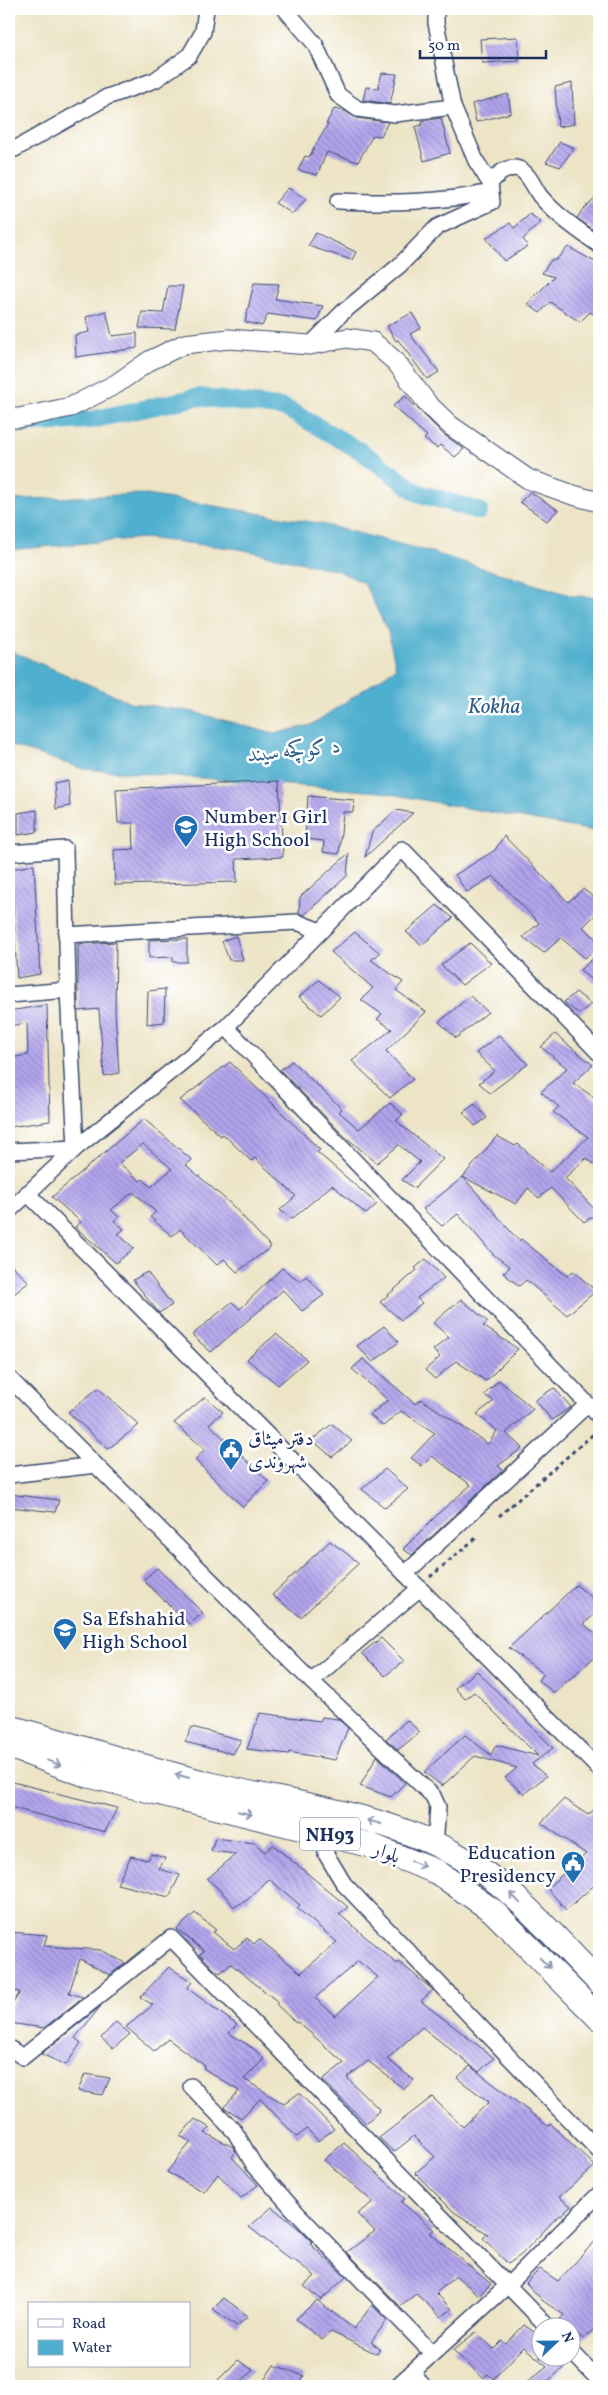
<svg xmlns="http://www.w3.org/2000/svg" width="608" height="2395" font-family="Vollkorn,Amiri,serif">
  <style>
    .water { fill: #4fafce; stroke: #356f96 }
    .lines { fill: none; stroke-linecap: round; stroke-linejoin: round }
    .canal { stroke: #4fafce; stroke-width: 18 }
    .building { fill: url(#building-back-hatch); fill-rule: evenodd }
    .minor-casing { stroke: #3a4a6e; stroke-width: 18 }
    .tertiary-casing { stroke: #3a4a6e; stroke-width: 21 }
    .primary-casing { stroke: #3a4a6e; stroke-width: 26 }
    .path { stroke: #3a4a6e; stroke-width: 3; stroke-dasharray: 4 4; stroke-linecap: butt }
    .minor { stroke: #fff; stroke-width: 15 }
    .tertiary { stroke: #fff; stroke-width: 19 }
    .primary { stroke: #fff; stroke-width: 24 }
    .oneway { stroke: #8d97ae }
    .labels { text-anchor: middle; stroke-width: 5; stroke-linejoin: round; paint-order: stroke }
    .shield { fill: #fff; stroke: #5f6d8e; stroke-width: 1 }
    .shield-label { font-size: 19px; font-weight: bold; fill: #1b2f5e }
    .poi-label { font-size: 20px; fill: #1b2f5e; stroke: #fff; text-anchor: start }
    .street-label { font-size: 20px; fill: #1b2f5e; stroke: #fff }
    .water-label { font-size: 21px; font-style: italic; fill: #2d5c85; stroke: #fff }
  </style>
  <defs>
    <pattern id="building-back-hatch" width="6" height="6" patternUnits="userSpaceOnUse" patternTransform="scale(1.25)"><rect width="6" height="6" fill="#b2a4ec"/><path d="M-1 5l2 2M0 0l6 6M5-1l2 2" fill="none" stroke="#9086c2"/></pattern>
  </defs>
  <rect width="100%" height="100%" fill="#fff"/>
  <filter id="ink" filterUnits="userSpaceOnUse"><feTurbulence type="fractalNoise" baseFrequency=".02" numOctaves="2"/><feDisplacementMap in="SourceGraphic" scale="10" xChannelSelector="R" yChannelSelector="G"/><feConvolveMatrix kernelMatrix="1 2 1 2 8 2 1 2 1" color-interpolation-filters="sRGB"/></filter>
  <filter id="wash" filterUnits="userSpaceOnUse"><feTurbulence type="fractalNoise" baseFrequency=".0096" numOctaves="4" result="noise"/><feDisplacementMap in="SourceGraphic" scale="20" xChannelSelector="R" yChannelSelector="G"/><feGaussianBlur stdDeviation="1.12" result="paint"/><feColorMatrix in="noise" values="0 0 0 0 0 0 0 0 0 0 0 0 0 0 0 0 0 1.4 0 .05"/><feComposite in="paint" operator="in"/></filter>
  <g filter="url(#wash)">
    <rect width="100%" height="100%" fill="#ede4c6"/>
    <!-- water -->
    <path class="water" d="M141 494 318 523 431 552 573 596 599 597V832L379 792 83 769 9 745V650L132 703 194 712 274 734 311 725 396 668 388 632 364 583 336 570 239 549 143 538 9 550V500Z"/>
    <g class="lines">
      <!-- canal -->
      <path class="canal" d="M19 424 91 420 198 397 285 408 362 452 418 493 479 511"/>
    </g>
    <g id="blocks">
      <!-- building -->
      <path class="building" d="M518 37 519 61 482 63 480 39Z
        M382 73 397 74 390 104 363 100 366 87 378 88Z
        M572 83 574 124 558 127 555 87Z
        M508 94 511 113 476 122 472 104Z
        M334 109 345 111 356 118 388 122 381 136 373 135 358 162 327 152 317 175 298 170 305 156 309 157 328 124H326Z
        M441 118 450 153 424 161 415 127 422 125V121Z
        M560 142 574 148 560 167 546 162Z
        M288 188 306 199 293 214 275 203Z
        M599 194V234L577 218 583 209Z
        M530 214 541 222 523 239 528 246 504 261 486 238 510 223 514 228Z
        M316 233 356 252 352 260 308 246Z
        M568 247 599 264V316L590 312 580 322 550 302 540 313 527 304 554 277 542 273 551 260H556Z
        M254 283 279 284 275 299 323 306 317 321 268 314 262 326 245 322Z
        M168 286H183L175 329 139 328 142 312 163 313Z
        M106 311 112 336 137 333V348L76 357 75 335 89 332 86 317Z
        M412 313 421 328 410 334 439 372 427 379 398 340 396 341 387 326Z
        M405 396 443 434 464 449 455 457 440 445 437 448 424 439 427 436 393 406Z
        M530 492 558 510 547 521 520 502Z
        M68 780 70 806 56 809 54 783Z
        M279 781 283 857 236 859 237 882 115 885 114 850 134 849 133 823H118L116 789Z
        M308 796 354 800 353 812H343L339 854 323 852 324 841 305 839Z
        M37 810V832L18 835V813Z
        M396 810 413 813 365 857 372 832Z
        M504 836 568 902 583 889 599 901V911L583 927 599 941V946L585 958 561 938 544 953 523 937 539 923 493 876 467 892 455 875 495 850Z
        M349 853 347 876 304 915 299 913 300 897Z
        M34 865 40 974 17 978 11 869Z
        M437 905 453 918 422 945 406 932Z
        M355 932 380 953 371 960 403 982 396 990 426 1012 386 1051 413 1079 390 1098 352 1061 392 1029 377 1019 382 1014 361 1000 373 988 331 952Z
        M236 936 243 960H229L222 941Z
        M187 939V962H173V957L149 958V940Z
        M116 942 115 1011 119 1073 104 1076 99 1009 78 1011V944Z
        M470 943 491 963 462 985 441 965Z
        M599 953V987L580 970Z
        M319 980 340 997 321 1015 299 997Z
        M165 989 164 1022 147 1024 148 991Z
        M576 992 591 1004 579 1014 564 1002Z
        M470 996 488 1012 456 1038 439 1022Z
        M47 1005 50 1121 9 1127V1058L28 1055 27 1023 9 1026V1011Z
        M555 1034 593 1065 573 1083 599 1101V1168L586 1158 565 1178 598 1213 584 1222 551 1188 539 1198 528 1188 516 1204 463 1177 497 1136 515 1146 518 1144 550 1172 588 1137 553 1112 559 1107 541 1092 567 1068 541 1047Z
        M499 1035 528 1064 490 1093 479 1083 495 1071 476 1053Z
        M292 1061 342 1109 339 1112 359 1129 390 1103 403 1114 396 1121 443 1159 414 1188 402 1180 420 1162 399 1145 377 1163 342 1134 280 1070Z
        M230 1062 320 1150 317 1152 377 1204 366 1214 332 1185 292 1219 280 1210 296 1196 255 1158 251 1161 223 1134 221 1136 180 1100Z
        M475 1104 487 1118 475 1126 463 1112Z
        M144 1119 192 1160 186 1165 232 1205 271 1247 237 1272 224 1259 217 1265 180 1229 172 1236 150 1217 156 1212 133 1192 111 1210 119 1217 114 1221 124 1229 118 1234 134 1248 116 1263 75 1227 81 1222 52 1197ZM143 1144 172 1169 151 1187 143 1179 140 1181 119 1163Z
        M463 1177 519 1241 521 1239 567 1276 573 1271 596 1291 567 1315 526 1280 519 1286 503 1273 510 1267 493 1254 458 1214 442 1226 423 1209Z
        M426 1259 444 1278 417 1298 422 1303 401 1320 380 1302 417 1270 415 1268Z
        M9 1263 29 1282 9 1298Z
        M282 1268 300 1281 306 1276 324 1295 302 1311 283 1290 211 1352 192 1335 232 1302 240 1309Z
        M147 1272 172 1305 159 1313 133 1280Z
        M461 1299 488 1322 483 1326 518 1349 486 1381 456 1361 435 1379 425 1370 440 1357 433 1350 449 1337 433 1323Z
        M384 1326 399 1342 373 1362 357 1346Z
        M276 1334 307 1360 278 1385 247 1359Z
        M363 1359 415 1404 421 1399 488 1444 497 1431 477 1414 494 1401 484 1395 499 1380 533 1409 506 1433 522 1448 498 1466 503 1470 412 1555 403 1549 441 1511 471 1485 432 1456 422 1466 411 1458 435 1433 401 1411 383 1426 370 1415 388 1400 352 1369Z
        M98 1388 139 1425 108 1449 68 1412Z
        M554 1388 571 1407 552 1420 535 1400Z
        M205 1397 223 1412 209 1424 268 1481 243 1507 195 1460 205 1449 174 1423Z
        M332 1424 352 1441 332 1457 312 1440Z
        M385 1469 408 1489 385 1508 362 1489Z
        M9 1494 59 1500 55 1512 9 1507Z
        M330 1541 359 1563 301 1617 272 1595Z
        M157 1568 203 1613 189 1624 143 1580Z
        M576 1585 599 1603V1610L584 1624 599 1637V1653L554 1693 538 1680 544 1674 509 1648Z
        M381 1638 404 1661 385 1676 362 1653Z
        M477 1671 553 1748 532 1764 546 1776 524 1794 505 1778 517 1768 475 1756 442 1786 424 1772 465 1735 491 1755 496 1745 538 1756 474 1692 465 1699 455 1688Z
        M260 1713 320 1721 322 1717 338 1719 348 1728 335 1760 289 1752V1754L247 1749Z
        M407 1720 420 1732 398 1750 386 1739Z
        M192 1727 241 1740 233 1754 185 1742Z
        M377 1756 405 1783 391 1797 360 1786Z
        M9 1781 56 1793 117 1808 105 1832 9 1807Z
        M564 1799 588 1815 599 1805V1881L566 1910 547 1888 586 1854 541 1823Z
        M215 1838 254 1843 265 1852 273 1845 348 1907 339 1914 397 1964 399 1962 433 1990 421 2001 494 2058 479 2072 422 2027 387 2059 414 2080 404 2089 368 2061 347 2078 380 2110 366 2123 322 2080 344 2063 298 2022 296 2023 276 2004 278 2002 231 1964 220 1973 214 1969 200 1954 204 1951 177 1929 195 1913 216 1930 213 1932 234 1949 247 1938 254 1944 259 1939 301 1973 337 1942 297 1908 300 1905 269 1879 247 1900 234 1907 221 1891 207 1879 236 1854 211 1851ZM358 1961 378 1977 335 2016 315 1998Z
        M151 1854 165 1858 159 1869 180 1875 169 1897 117 1884 131 1856 148 1860Z
        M9 1932 47 1935 44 1946 101 1950 125 1963 110 1975 80 1959 69 1993 83 1997 44 2028 9 2023V2010L20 1992 9 1991Z
        M169 1967 192 1982 187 1988 237 2025 229 2033 254 2049 264 2059 244 2079 284 2104 299 2093 334 2129 318 2141 307 2129 297 2137 260 2099 241 2118 224 2107 239 2091 203 2068 205 2066 168 2039 154 2051 126 2027 153 2005 140 1997Z
        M101 2006 75 2038 81 2043 66 2065 41 2054Z
        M116 2022 130 2034 113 2049 101 2038Z
        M470 2066 548 2126 551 2124 595 2166 559 2197 571 2206 561 2216 559 2215 521 2255 508 2264 483 2238 488 2234 454 2212 415 2173 435 2157 414 2136 394 2152 379 2138 432 2097 463 2127 489 2102 457 2078Z
        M85 2074 110 2078 103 2095 78 2091Z
        M195 2119 210 2128 205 2133 233 2147 236 2152 232 2157 258 2185 241 2198 218 2174 204 2192 167 2172 191 2142 180 2136Z
        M344 2143 405 2199 401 2202 434 2230 430 2233 491 2284 479 2295 456 2276 436 2293 452 2309 441 2317 416 2294 400 2306 347 2252 375 2231 357 2214 373 2202 324 2160Z
        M272 2207 299 2229 312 2242 310 2244 346 2277 321 2300 304 2286 315 2276 293 2259 292 2261 249 2227Z
        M599 2237V2325L583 2339 560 2319 564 2315 543 2301 526 2283 540 2269 558 2281Z
        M224 2298 248 2316 237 2326 213 2309Z
        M317 2300 354 2329 372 2305 387 2320 371 2342 380 2349 377 2354 331 2332 322 2340 296 2319Z
        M524 2325 540 2336V2358H558L567 2365 542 2386H522L547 2366 524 2347 493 2379 488 2374 483 2378 453 2350 476 2332 494 2349 502 2341 506 2344Z
        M238 2360 253 2370 236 2386H212Z
        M274 2365 304 2376 298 2386H274L263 2382Z"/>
    </g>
  </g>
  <g filter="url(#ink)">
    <use href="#blocks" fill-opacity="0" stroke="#3a4a6e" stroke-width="1"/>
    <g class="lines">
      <defs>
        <path id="minor" d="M285 9 315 44 338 95 358 109 395 114 453 107 476 161 490 183
          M436 9V23L453 107
          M9 149H15L107 97 155 80 189 56 203 32 206 9
          M338 201C390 203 439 203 491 192
          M310 345 342 313 400 265 437 227 492 202 490 183C497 175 507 165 519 169 529 173 534 188 540 196 557 216 578 230 599 245
          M9 853 65 849 68 990
          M66 935 297 922 320 931
          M9 995 68 990 76 1148 9 1151
          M226 1027 599 1416
          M27 1193 599 1769
          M9 1211 76 1148 226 1027 402 849 599 1053
          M9 1378 311 1681 433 1796 438 1807 435 1845
          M9 1475 96 1465
          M405 1574 588 1404
          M311 1681 420 1588
          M324 1833 326 1854 344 1884 599 2151
          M9 2048 23 2057 171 1938 549 2328
          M191 2086 235 2132 254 2165 295 2211 432 2353
          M570 2350 599 2380
          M412 2372 423 2386
          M397 2386 508 2285 599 2194"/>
        <path id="tertiary" d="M9 418H19L71 407 116 384 149 361 184 344 229 339 310 345 347 338 373 342 396 362 428 404 451 426 528 479 573 495 599 502"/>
        <path id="primary" d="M9 1727C77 1746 144 1768 213 1785 296 1805 387 1814 462 1858 514 1888 557 1940 599 1982
          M9 1746 87 1775 369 1845 437 1872 493 1911 599 2018"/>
      </defs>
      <!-- minor casing -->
      <use href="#minor" class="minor-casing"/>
      <!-- tertiary casing -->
      <use href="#tertiary" class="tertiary-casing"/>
      <!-- primary casing -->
      <use href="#primary" class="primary-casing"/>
      <!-- path -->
      <path class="path" d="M499 1516 597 1431
        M430 1577 476 1538"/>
      <!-- minor -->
      <use href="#minor" class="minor"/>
      <!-- tertiary -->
      <use href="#tertiary" class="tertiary"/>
      <!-- primary -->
      <use href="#primary" class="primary"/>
    </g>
    <!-- one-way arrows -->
    <defs><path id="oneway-shaft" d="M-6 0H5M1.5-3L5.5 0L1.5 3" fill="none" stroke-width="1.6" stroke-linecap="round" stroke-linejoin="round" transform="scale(1.25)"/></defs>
    <g class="oneway">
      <use href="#oneway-shaft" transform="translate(54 1763) rotate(20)"/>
      <use href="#oneway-shaft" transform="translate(182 1776) rotate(-164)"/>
      <use href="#oneway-shaft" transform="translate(245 1813) rotate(14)"/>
      <use href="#oneway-shaft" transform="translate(374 1822) rotate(-165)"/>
      <use href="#oneway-shaft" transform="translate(418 1864) rotate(22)"/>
      <use href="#oneway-shaft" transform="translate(515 1898) rotate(-134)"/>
      <use href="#oneway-shaft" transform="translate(545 1963) rotate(45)"/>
    </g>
  </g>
  <!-- icons -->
  <defs>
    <symbol id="school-pin" viewBox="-11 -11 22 30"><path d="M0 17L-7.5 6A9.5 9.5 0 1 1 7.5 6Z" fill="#1f6fb2" stroke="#fff"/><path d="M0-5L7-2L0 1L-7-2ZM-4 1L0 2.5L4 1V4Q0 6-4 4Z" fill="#fff"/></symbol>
    <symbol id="civic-pin" viewBox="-11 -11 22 30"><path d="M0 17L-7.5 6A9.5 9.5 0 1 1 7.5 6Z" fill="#1f6fb2" stroke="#fff"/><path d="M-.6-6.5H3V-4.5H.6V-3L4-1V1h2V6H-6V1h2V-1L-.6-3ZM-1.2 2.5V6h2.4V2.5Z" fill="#fff"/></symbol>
  </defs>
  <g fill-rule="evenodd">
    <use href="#school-pin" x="172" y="813" width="28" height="38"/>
    <use href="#civic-pin" x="217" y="1436" width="28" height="38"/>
    <use href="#school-pin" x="51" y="1616" width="28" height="38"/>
    <use href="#civic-pin" x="559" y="1849" width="28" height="38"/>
  </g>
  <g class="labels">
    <!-- shield labels -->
    <rect class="shield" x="300" y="1817.5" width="60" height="33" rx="4"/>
    <g class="shield-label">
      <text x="330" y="1841">NH93</text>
    </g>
    <!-- poi labels -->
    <g class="poi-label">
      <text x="204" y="823">Number 1 Girl<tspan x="204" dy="23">High School</tspan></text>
      <text x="248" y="1445">دفتر میثاق<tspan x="248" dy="23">شهروندی</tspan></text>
      <text x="82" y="1625">Sa Efshahid<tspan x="82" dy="23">High School</tspan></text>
      <text x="556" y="1859" text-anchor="end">Education<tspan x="556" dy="23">Presidency</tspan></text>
    </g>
    <!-- street labels -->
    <g class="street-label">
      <text transform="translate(387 1852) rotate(21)" y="7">بلوار</text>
    </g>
    <!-- water labels -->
    <g class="water-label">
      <text x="494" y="713">Kokha</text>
      <text transform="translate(294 750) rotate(-6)" y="7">د کوکچه سیند</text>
    </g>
  </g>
  <!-- margin -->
  <rect width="608" height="2395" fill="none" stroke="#fff" stroke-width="30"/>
  <!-- legend -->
  <rect x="28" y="2302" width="162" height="65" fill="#ffffff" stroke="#a4acbf"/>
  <rect x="38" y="2319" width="25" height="8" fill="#ffffff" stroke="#a4acbf"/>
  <text x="72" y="2328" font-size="15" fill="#1b2f5e">Road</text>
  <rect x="38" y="2340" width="25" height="15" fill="#4fafce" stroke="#a4acbf"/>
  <text x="72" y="2352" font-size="15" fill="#1b2f5e">Water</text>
  <!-- north arrow -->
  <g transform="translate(556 2342) rotate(68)"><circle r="24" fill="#ffffff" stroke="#a4acbf"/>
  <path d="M0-4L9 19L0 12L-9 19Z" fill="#1f6fb2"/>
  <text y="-8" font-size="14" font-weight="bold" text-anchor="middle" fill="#1b2f5e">N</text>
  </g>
  <!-- scale -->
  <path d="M420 50v8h126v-8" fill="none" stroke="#1b2f5e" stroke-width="2.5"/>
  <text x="428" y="50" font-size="15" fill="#1b2f5e" stroke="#ffffff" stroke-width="4" paint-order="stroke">50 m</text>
</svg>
